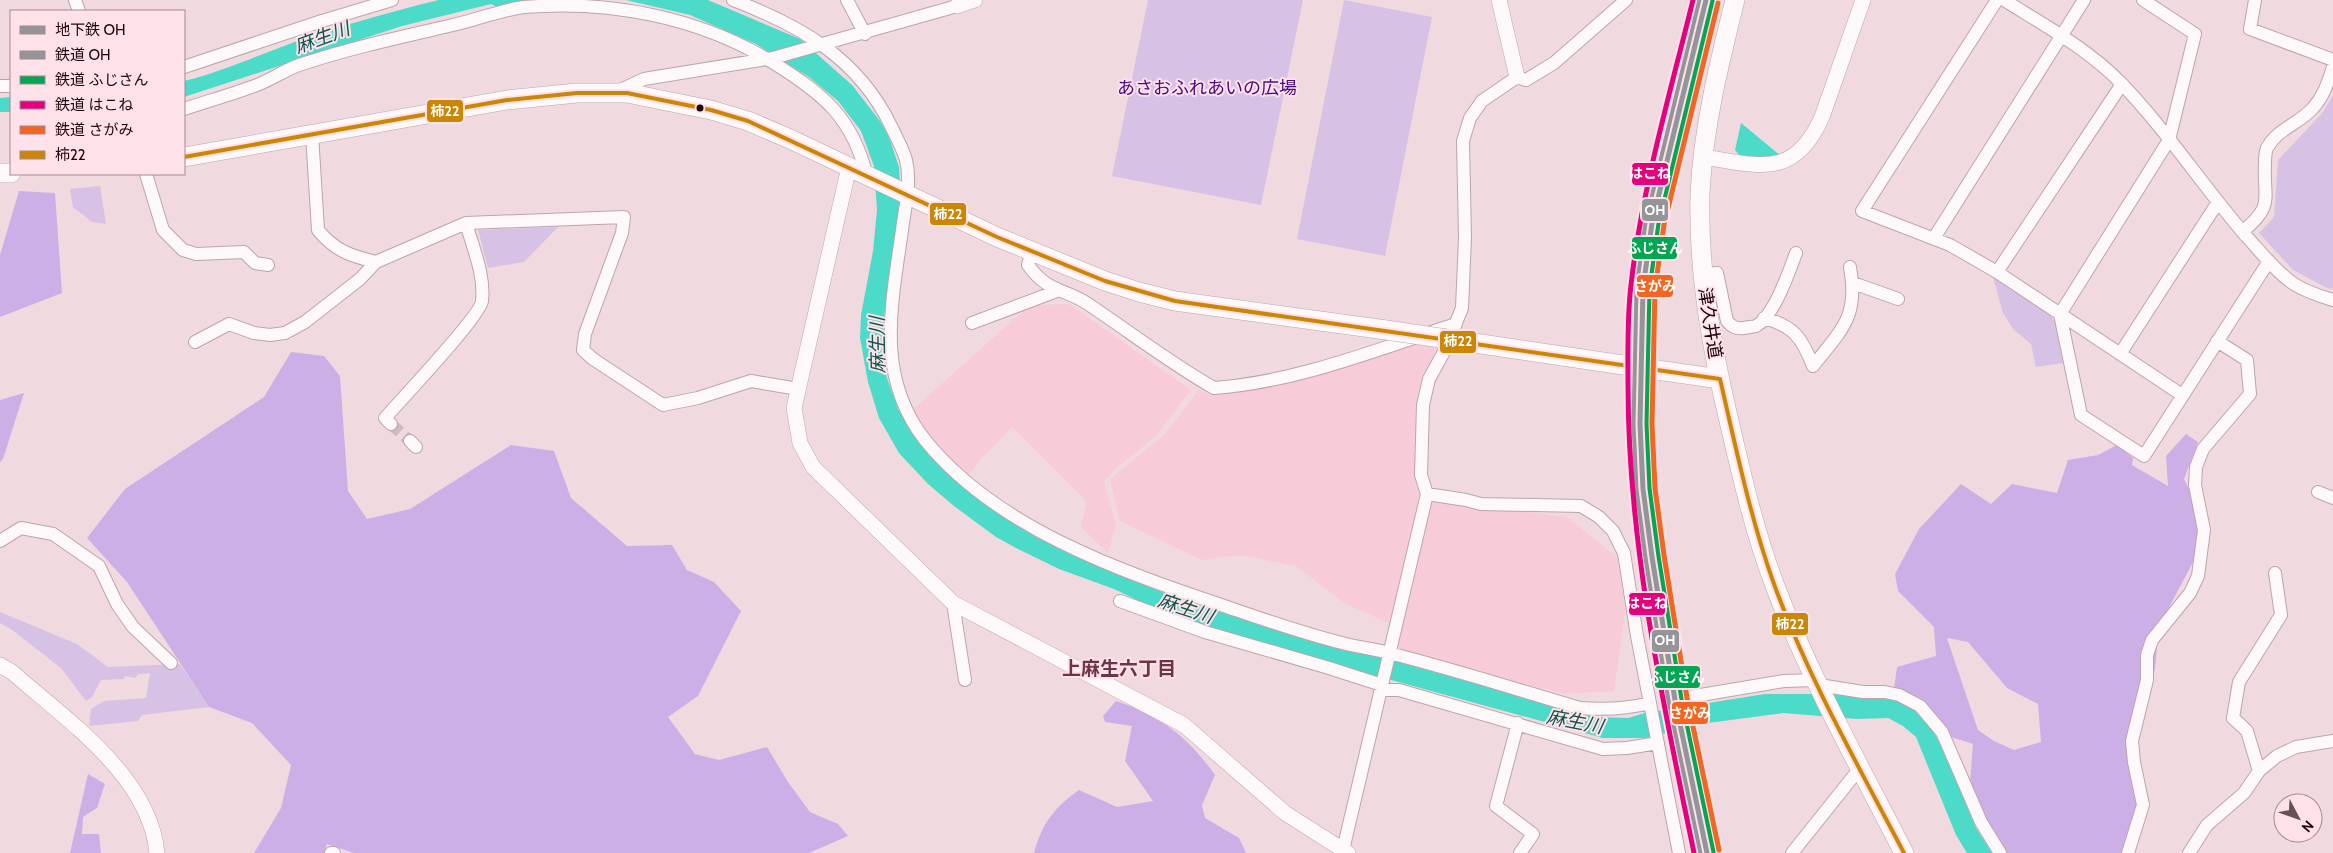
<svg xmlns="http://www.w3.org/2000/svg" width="2333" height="853" font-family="Cabin,'Noto Sans JP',sans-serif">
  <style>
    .built { fill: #f7cbd7 }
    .green { fill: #d7c1e5 }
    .forest { fill: #cdafe8; fill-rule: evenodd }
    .water { fill: #4cdbc9 }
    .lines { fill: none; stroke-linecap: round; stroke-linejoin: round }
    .minor-tunnel { stroke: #d0bac0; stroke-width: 12; stroke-dasharray: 12 6; stroke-linecap: butt }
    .minor-casing { stroke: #bba5ab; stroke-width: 14 }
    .tertiary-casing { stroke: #bba5ab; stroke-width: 16 }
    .primary-casing { stroke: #bba5ab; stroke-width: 20 }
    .minor { stroke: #fdf9fa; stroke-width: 12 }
    .tertiary { stroke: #fdf9fa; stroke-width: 15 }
    .primary { stroke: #fdf9fa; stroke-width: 19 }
    .primary-bridge-casing { stroke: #bba5ab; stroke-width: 20; stroke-linecap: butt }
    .primary-bridge { stroke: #fdf9fa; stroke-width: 19 }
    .bus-1-casing { stroke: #fee1e9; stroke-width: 8 }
    .bus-1 { stroke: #cb8603; stroke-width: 4 }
    .rail-1-casing { stroke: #fee1e9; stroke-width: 9 }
    .rail-2-casing { stroke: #fee1e9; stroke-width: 9 }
    .rail-3-casing { stroke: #fee1e9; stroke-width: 9 }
    .rail-4-casing { stroke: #fee1e9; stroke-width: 9 }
    .rail-1 { stroke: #939598; stroke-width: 5 }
    .rail-2 { stroke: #00a651; stroke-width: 5 }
    .rail-3 { stroke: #e5007d; stroke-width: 5 }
    .rail-4 { stroke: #f26522; stroke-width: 5 }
    .metro-1-casing { stroke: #fee1e9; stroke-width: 9 }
    .metro-1 { stroke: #939598; stroke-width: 5 }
    .bus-dot { fill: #1b060d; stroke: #fee1e9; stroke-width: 2 }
    .labels { text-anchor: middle; stroke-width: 4; stroke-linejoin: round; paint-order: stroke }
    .park-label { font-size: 18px; fill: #490983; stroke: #fee1e9 }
    .street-label { font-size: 18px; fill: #1b060d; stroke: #fee1e9 }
    .water-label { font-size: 19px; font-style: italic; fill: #0c564b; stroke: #fee1e9 }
    .neighbourhood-label { font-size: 19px; font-weight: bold; fill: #6d3447; stroke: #fee1e9 }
    .line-badge { stroke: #fee1e9; stroke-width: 2 }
    .badge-label { font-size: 14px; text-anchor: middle; font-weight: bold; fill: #fff }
  </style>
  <rect width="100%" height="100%" fill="#f0dadf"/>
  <!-- built -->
  <path class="built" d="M1069 304 1191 390 1156 436 1114 470 1104 481 1116 525 1108 553 1081 527 1087 502 1012 427 982 458 968 476 950 463 909 413 1030 305Z
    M1414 343 1432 345 1435 352 1432 361 1423 373 1418 392 1415 477 1419 495 1391 624 1346 604 1296 566 1241 555 1202 560 1120 521 1110 479 1165 434 1199 390 1207 394H1222L1304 378 1333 371Z
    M1434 500 1567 517 1618 558 1625 612 1614 691 1564 694 1396 651 1430 503Z"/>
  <!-- green -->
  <path class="green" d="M1148 0H1303L1261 205 1112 176Z
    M1344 0 1432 17 1385 256 1297 239Z
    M2333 95V289L2327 288 2293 270 2259 233 2274 217 2278 160 2323 112Z
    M100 186 106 224 92 222 73 207 70 189Z
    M558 227 524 262 488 268 478 230Z
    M1993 277 2049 314 2055 321 2063 363 2036 367 2031 344 2014 330 2003 313Z
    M0 612 77 644 108 667 180 664 209 707 142 715 138 721 89 726 91 709 104 701 146 698 150 673 138 674 135 678 125 676 124 679 101 680 92 697 86 701 61 668 11 629 0 623Z"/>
  <!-- forest -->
  <path class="forest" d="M19 191 55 193 62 293 0 317V255Z
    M291 352 324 356 340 376 348 491 367 519 410 509 511 445 554 451 571 498 627 546 672 545 687 570 714 582 741 611 698 696 668 717 695 754 719 760 767 747 788 782 810 812 838 824 848 836 809 853H354L327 844 324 853H254L281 808 291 765 252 723 209 707 127 582 87 538 125 489 264 397Z
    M24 393 3 459 0 462V400Z
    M2186 434 2198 442 2184 479 2201 514 2198 553 2159 626 2155 669 2128 741 2144 817 2127 853H1995L1969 795 1973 744 1951 737 1894 689 1897 667 1936 656 1934 627 1898 591 1895 574 1919 529 1961 484 1991 504 2012 484 2057 493 2068 460 2098 455 2117 445 2133 458 2132 465 2168 486 2166 456ZM1947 638 1968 642 2007 688 2038 704 2041 742 2014 750 1994 741 1978 730Z
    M1116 701C1160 715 1188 737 1215 775L1202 805 1205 818 1239 838 1246 853H1034C1042 823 1055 807 1079 790L1117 807 1153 801 1125 761 1132 726 1105 722 1103 716Z
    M88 774 105 784 97 808 83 817 82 834H99L101 853H70Z"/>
  <!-- water -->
  <path class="water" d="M439 0H536L498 7 491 4 402 26 184 97V81C221 72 256 56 292 43 340 26 389 12 439 0Z
    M626 0H708L800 39 852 85 880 121 889 137 899 167 901 201 884 317 883 356 887 378 898 409 919 443 930 456 970 492 1030 533 1065 547 1109 571 1192 604 1595 717 1628 718 1645 713 1765 694H1841L1891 699 1907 704 1927 722 1941 744 1976 828 1992 853H1967L1956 835 1916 737 1903 726 1888 718 1857 719 1783 713 1708 723 1645 738H1603L1289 652 1170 616 1114 589 1059 569 1018 549 996 537 954 506 928 484 899 453 879 418 868 382 860 338 861 315 873 251 877 210 874 166 861 131 838 101 809 77 756 44 690 15Z
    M11 97V112H0V98Z
    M1741 123 1781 156 1763 158 1739 155 1735 150Z"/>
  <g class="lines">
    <!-- minor-tunnel -->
    <path class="minor-tunnel" d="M391 424 410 441"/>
    <defs>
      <path id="minor" d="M75 0 79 11
        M733 0C801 26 858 58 891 126 896 137 903 149 906 160 911 180 906 203 903 223 893 299 873 374 925 440 996 528 1120 571 1224 606 1265 620 1307 635 1350 645 1364 648 1379 650 1393 654 1456 670 1518 690 1580 708 1605 710 1626 709 1650 703
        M847 0 865 34
        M1997 0 1862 211 1950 245 1997 272 2182 395
        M2004 0C2044 25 2088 49 2121 83 2167 131 2203 186 2246 236 2261 252 2276 272 2294 284 2306 292 2320 296 2333 300
        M2143 0 2195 34 2169 140 2060 314 2081 415 2144 456 2269 261
        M2255 0 2250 29 2333 60
        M184 67 322 21 392 0
        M0 86H11
        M616 92 644 79 773 58 957 6
        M184 109C208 101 233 94 257 85 272 79 285 70 299 65 350 48 401 37 453 25 476 20 500 10 524 7 609 0 699 17 772 62 822 93 853 117 867 177
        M312 134 318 230C335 251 351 256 376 262
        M146 174 163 230 183 250 196 254 244 252 255 263 268 265
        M2243 231C2275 205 2263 199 2265 163 2265 158 2265 153 2267 148 2278 128 2299 124 2313 108 2324 96 2328 82 2333 67
        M1934 238 2084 0
        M1032 251 1028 265C1048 293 1064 288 1088 304 1130 332 1170 363 1214 388 1297 382 1378 349 1456 324
        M1997 272 2122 84
        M1702 274 1717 273 1727 321C1732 327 1736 329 1744 328 1748 327 1752 327 1756 326 1774 316 1789 272 1796 253
        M1853 283 1898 299
        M1764 318C1794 326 1802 338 1813 366 1842 329 1859 317 1850 267
        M972 323 1057 291
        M195 342 229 324 254 333 270 335 285 333 305 322 360 279 376 262 466 223 624 217 622 233 585 334 583 350 593 359 663 405 698 398 751 381 798 389
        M2120 354 2218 202
        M391 424 385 418C400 401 481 315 482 301 485 275 473 248 466 223
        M410 441 416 447
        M2318 492 2333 498
        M1427 494 1466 500 1481 504 1581 506 1599 517 1613 531 1624 553 1637 636 1679 853
        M0 541 21 528 53 534 99 566 117 604 133 627 171 663
        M1120 601 1205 632 1329 668 1382 685
        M953 603 965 680
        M1819 685 1863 692H1885L1899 695 1920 706 1942 732 1981 822 2000 853
        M1381 690H1399L1603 749 1627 748 1658 743
        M1689 697 1784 681 1816 680
        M1518 723 1496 806 1533 834 1520 853
        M2259 771 2247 731 2233 718 2239 682 2281 615 2275 573
        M1343 850 1427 494 1421 475 1423 405 1429 379 1445 350 1462 308 1465 238 1463 141 1470 118 1482 101 1517 77 1526 80 1554 63 1626 0
        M331 853H334
        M1792 853 1860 768
        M2128 853 2143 805 2134 762 2132 741 2147 680V655L2152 640 2190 593 2198 576 2204 530 2195 485 2196 467 2203 449 2250 394 2247 360 2217 341
        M2189 853 2207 825 2244 793 2259 771 2277 756 2296 747 2333 741"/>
      <path id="tertiary" d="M1499 0 1517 77
        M957 6 975 0
        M1703 157C1759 165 1794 180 1822 117L1863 0
        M849 167 794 408 800 443 813 467 953 603 1184 725 1285 813 1348 853
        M0 665 12 672C66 720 150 776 157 853"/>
      <path id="primary" d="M1735 0C1719 64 1703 128 1700 194 1698 267 1710 338 1726 408 1740 468 1753 528 1775 586 1810 678 1859 765 1904 853
        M184 157 507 100 577 93H627L711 110 748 121 790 139 997 237 1105 281 1139 292 1175 301 1386 330
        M0 173H11
        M1657 370 1720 379"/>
    </defs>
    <!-- minor casing -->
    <use href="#minor" class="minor-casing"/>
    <!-- tertiary casing -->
    <use href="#tertiary" class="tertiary-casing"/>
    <!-- primary casing -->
    <use href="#primary" class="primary-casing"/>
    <!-- minor -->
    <use href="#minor" class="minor"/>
    <!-- tertiary -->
    <use href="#tertiary" class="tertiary"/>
    <!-- primary -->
    <use href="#primary" class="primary"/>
    <defs>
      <path id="primary-bridge" d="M1386 330 1657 370"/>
    </defs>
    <!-- primary-bridge casing -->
    <use href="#primary-bridge" class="primary-bridge-casing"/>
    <!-- primary-bridge -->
    <use href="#primary-bridge" class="primary-bridge"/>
    <defs>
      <path id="bus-1" d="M184 157 507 100 577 93H627L711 110 748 121 997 237 1105 281 1175 301 1720 379
        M1720 379C1736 448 1750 517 1774 584 1808 678 1858 765 1904 853"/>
    </defs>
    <!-- bus-1 casing -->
    <use href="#bus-1" class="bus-1-casing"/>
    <!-- bus-1 -->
    <use href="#bus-1" class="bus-1"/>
    <defs>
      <path id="rail-1" d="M1700 0 1646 222 1637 288 1634 424 1637 490 1646 558 1669 701 1701 853"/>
      <path id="rail-2" d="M1712 1 1658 224 1649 289 1646 424 1649 488 1658 556 1681 699 1713 852"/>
      <path id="rail-3" d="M1693 0C1670 94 1642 188 1631 285 1627 317 1628 352 1628 385 1628 543 1662 698 1694 853"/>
      <path id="rail-4" d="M1718 3 1664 225 1655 289 1652 424 1655 488 1664 555 1687 698 1719 850"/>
    </defs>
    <!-- rail-1 casing -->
    <use href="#rail-1" class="rail-1-casing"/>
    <!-- rail-2 casing -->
    <use href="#rail-2" class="rail-2-casing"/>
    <!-- rail-3 casing -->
    <use href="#rail-3" class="rail-3-casing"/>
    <!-- rail-4 casing -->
    <use href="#rail-4" class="rail-4-casing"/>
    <!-- rail-1 -->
    <use href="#rail-1" class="rail-1"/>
    <!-- rail-2 -->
    <use href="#rail-2" class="rail-2"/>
    <!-- rail-3 -->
    <use href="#rail-3" class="rail-3"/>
    <!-- rail-4 -->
    <use href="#rail-4" class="rail-4"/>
    <defs>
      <path id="metro-1" d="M1706 0 1652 223 1643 288 1640 424 1643 489 1652 557 1675 700 1707 853"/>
    </defs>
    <!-- metro-1 casing -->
    <use href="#metro-1" class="metro-1-casing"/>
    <!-- metro-1 -->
    <use href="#metro-1" class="metro-1"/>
  </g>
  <!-- markers -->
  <circle class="bus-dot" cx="700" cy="108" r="4.5"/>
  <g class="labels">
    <!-- park labels -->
    <g class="park-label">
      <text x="1207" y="94">あさおふれあいの広場</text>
    </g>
    <!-- street labels -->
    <g class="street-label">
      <text transform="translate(1710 323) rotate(81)" y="6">津久井道</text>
    </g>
    <!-- water labels -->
    <g class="water-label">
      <text transform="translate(322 37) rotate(-20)" y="7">麻生川</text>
      <text transform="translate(877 345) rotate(-91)" y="7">麻生川</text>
      <text transform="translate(1186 608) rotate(18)" y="7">麻生川</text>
      <text transform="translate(1575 721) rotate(11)" y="7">麻生川</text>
    </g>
    <!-- neighbourhood labels -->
    <g class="neighbourhood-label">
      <text x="1119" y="675">上麻生六丁目</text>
    </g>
  </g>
  <g class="line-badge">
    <rect x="426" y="99" width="38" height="24" rx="5" fill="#cb8603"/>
    <rect x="1631" y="162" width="38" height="24" rx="5" fill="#e5007d"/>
    <rect x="1641" y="198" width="28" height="24" rx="5" fill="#939598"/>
    <rect x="929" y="202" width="38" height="24" rx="5" fill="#cb8603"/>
    <rect x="1631" y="236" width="47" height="24" rx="5" fill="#00a651"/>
    <rect x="1636" y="274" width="38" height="24" rx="5" fill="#f26522"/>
    <rect x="1439" y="330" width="38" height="24" rx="5" fill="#cb8603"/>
    <rect x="1628" y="592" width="38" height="24" rx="5" fill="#e5007d"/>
    <rect x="1771" y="612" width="38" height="24" rx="5" fill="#cb8603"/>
    <rect x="1651" y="629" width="29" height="24" rx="5" fill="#939598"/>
    <rect x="1654" y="665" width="47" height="24" rx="5" fill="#00a651"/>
    <rect x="1671" y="701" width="38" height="24" rx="5" fill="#f26522"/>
  </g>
  <g class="badge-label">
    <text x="445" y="116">柿22</text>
    <text x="1650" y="178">はこね</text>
    <text x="1655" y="215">OH</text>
    <text x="948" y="219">柿22</text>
    <text x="1655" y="253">ふじさん</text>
    <text x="1655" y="291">さがみ</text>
    <text x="1458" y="346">柿22</text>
    <text x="1647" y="608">はこね</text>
    <text x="1790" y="629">柿22</text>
    <text x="1665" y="645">OH</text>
    <text x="1677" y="682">ふじさん</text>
    <text x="1690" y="718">さがみ</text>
  </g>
  <!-- legend -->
  <rect x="10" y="10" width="175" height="165" fill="#fee1e9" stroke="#a38991"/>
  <rect x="20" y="26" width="25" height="8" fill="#939598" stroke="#a38991"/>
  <text x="55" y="35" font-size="15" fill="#1b060d">地下鉄 OH</text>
  <rect x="20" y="51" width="25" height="8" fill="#939598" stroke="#a38991"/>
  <text x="55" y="60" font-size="15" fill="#1b060d">鉄道 OH</text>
  <rect x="20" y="76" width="25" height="8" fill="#00a651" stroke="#a38991"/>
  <text x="55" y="85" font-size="15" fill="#1b060d">鉄道 ふじさん</text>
  <rect x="20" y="101" width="25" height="8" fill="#e5007d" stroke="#a38991"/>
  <text x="55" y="110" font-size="15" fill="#1b060d">鉄道 はこね</text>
  <rect x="20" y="126" width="25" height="8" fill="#f26522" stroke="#a38991"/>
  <text x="55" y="135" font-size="15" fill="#1b060d">鉄道 さがみ</text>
  <rect x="20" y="151" width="25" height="8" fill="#cb8603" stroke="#a38991"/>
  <text x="55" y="160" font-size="15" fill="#1b060d">柿22</text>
  <!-- north arrow -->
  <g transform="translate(2298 818) rotate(131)"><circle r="24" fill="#fee1e9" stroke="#a38991"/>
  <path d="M0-4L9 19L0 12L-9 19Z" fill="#665056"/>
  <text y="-8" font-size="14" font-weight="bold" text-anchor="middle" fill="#1b060d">N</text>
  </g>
</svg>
